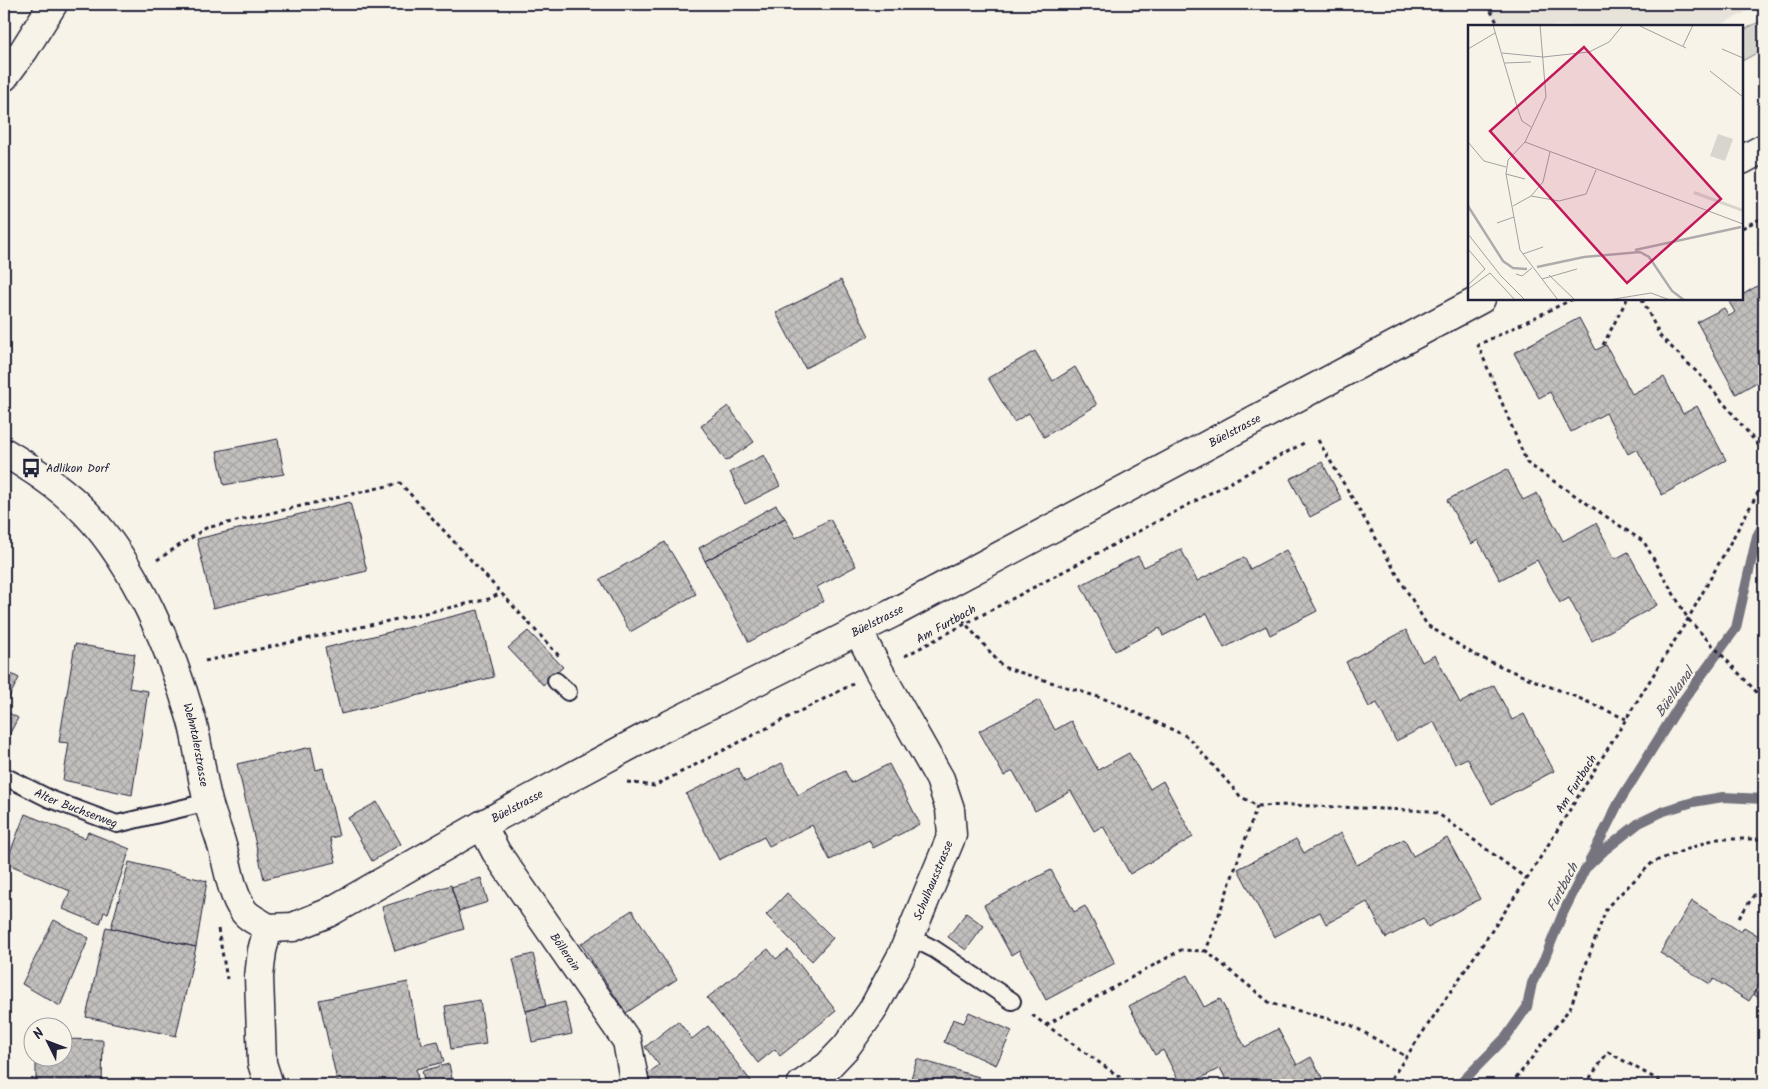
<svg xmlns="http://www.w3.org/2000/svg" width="1768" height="1089" font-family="Kalam,sans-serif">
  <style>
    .built { fill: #e7e3db }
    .garden { fill: #d8d5cf; stroke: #7d7c85 }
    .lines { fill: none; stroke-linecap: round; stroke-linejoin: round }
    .stream { stroke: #76747f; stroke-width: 10 }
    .building { fill: url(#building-cross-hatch); stroke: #22223b }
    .service-casing { stroke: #22223b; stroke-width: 20 }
    .minor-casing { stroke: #22223b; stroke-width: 31 }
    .path { stroke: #22223b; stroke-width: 3; stroke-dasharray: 4 4; stroke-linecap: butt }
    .service { stroke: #f7f3e8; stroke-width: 16 }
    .minor { stroke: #f7f3e8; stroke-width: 28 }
    .labels { text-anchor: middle; stroke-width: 4.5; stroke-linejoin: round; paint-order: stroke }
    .street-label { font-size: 12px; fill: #22223b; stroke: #f7f3e8 }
    .poi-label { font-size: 12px; fill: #22223b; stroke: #f7f3e8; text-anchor: start }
    .water-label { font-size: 14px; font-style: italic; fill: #535263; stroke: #f7f3e8 }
    .inset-river { fill: none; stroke: #aeabad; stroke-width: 2.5 }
    .inset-road { fill: none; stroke: #a29fa3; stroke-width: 1 }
    .view { fill: #c2185b; fill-opacity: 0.15; stroke: #c2185b; stroke-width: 2.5 }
    .inset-edge { fill: none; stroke: #22223b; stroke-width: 2.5 }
  </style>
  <defs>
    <pattern id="building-cross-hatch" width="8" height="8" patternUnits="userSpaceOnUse" patternTransform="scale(1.25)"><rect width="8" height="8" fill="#c2bfbd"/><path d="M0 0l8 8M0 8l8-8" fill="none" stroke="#a6a4a3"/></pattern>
  </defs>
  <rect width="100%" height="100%" fill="#f7f3e8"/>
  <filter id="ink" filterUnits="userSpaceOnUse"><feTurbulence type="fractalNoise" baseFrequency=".02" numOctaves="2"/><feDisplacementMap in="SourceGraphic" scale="10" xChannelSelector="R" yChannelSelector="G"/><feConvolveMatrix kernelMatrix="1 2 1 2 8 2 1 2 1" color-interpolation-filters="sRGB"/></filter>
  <g filter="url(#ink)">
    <!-- built -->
    <path class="built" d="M1487 4H1762L1718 26H1499Z"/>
    <!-- garden -->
    <path class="garden" d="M1764 19V49L1742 61V31Z"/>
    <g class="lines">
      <!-- stream -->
      <path class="stream" d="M1590 860 1619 802 1679 706 1736 628 1757 536 1764 523
        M1459 1085 1506 1037 1527 1007 1532 983 1544 960 1563 913 1585 869 1606 849 1639 823 1664 811 1693 802 1723 797 1764 799"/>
    </g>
    <!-- building -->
    <path class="building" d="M1764 239V254L1758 243Z
      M841 280 869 336 805 368 776 313Z
      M1764 282V378L1736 394 1697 322 1724 308 1729 316 1731 315 1735 312 1729 302 1735 299H1742V295Z
      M1579 318 1596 350 1606 345 1632 394 1664 377 1683 414 1697 406 1726 460 1662 495 1637 449 1628 454 1606 413 1571 432 1550 392 1539 398 1514 353Z
      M1035 351 1053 381 1075 367 1097 405 1044 437 1029 413 1014 422 988 378Z
      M728 406 754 442 726 461 701 426Z
      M278 439 284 474 224 485 217 451Z
      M764 455 780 486 745 504 730 472Z
      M1322 462 1342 500 1310 517 1290 479Z
      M1507 469 1523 500 1537 493 1563 541 1596 523 1615 559 1628 552 1657 605 1592 641 1569 598 1560 603 1537 560 1500 580 1478 540 1471 544 1447 500Z
      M350 502 367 571 213 608 197 539Z
      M776 505 785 518 705 561 699 548Z
      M785 518 796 538 830 519 856 566 817 587 824 601 749 642 705 561Z
      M665 542 696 594 630 632 600 579Z
      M1181 549 1197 581 1244 557 1250 569 1286 550 1317 611 1270 635 1266 626 1224 648 1207 613 1163 636 1160 628 1115 651 1081 585 1138 556 1144 567Z
      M478 610 494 677 341 714 325 648Z
      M1406 630 1422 662 1435 655 1460 703 1494 685 1512 720 1524 714 1554 771 1492 804 1467 758 1455 764 1434 722 1396 741 1377 703 1369 707 1346 662Z
      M528 631 563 667 543 685 508 648Z
      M75 644 135 654 129 688 148 691 132 795 63 780 69 743 59 742Z
      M4 670 19 678 4 707Z
      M1039 700 1055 730 1071 721 1098 770 1129 753 1150 789 1163 781 1193 837 1130 874 1103 826 1094 831 1071 791 1035 811 1013 771 1004 776 979 731Z
      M4 710 18 718 4 744Z
      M311 747 316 770 323 768 339 836 330 838 336 862 264 879 237 764Z
      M782 763 798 795 845 771 851 783 889 764 920 824 873 848 869 840 830 860 812 825 769 846 764 837 719 860 686 794 738 768 745 782Z
      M377 802 401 844 372 861 348 818Z
      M25 814 85 838 88 832 130 849 108 913 104 912 100 924 63 909 70 891 6 863Z
      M4 819 9 822 4 834Z
      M1341 833 1357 865 1404 839 1413 856 1447 838 1480 899 1428 927 1423 918 1386 938 1367 902 1326 924 1320 912 1274 937 1238 869 1296 839 1304 853Z
      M129 862 207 881 196 947 111 928Z
      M1051 870 1074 912 1085 906 1115 963 1046 1000 1019 950 1011 955 984 905Z
      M481 878 488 902 459 911 451 887Z
      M451 885 464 929 395 951 382 907Z
      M787 893 833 938 812 961 766 915Z
      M1692 901 1741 932 1744 927 1764 939V977L1749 1001 1714 979 1710 984 1660 953Z
      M632 910 677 979 626 1013 581 944Z
      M966 913 984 926 966 950 948 937Z
      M54 920 89 938 60 1006 22 984Z
      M106 927 196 947 176 1036 86 1017Z
      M768 949 776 959 788 950 836 1011 780 1056 775 1049 758 1063 707 998Z
      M533 954 546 1006 526 1011 513 959Z
      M1187 975 1204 1007 1220 999 1245 1047 1278 1029 1297 1065 1311 1057 1326 1085H1229L1220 1068 1188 1085H1181L1163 1050 1155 1055 1129 1006Z
      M1764 977V1001L1753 994Z
      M408 982 418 1036H420L422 1044 438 1041 444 1062 416 1069 419 1085H338L319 1000Z
      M480 1000 486 1044 451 1049 445 1006Z
      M565 1002 572 1034 532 1042 526 1011Z
      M969 1012 1012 1031 996 1065 944 1042 953 1019 964 1023Z
      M678 1021 692 1039 708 1026 754 1085H642L638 1081 659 1065 645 1047Z
      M62 1039 103 1040 102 1084 36 1083V1056H62Z
      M917 1059 979 1077 977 1085H909Z
      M449 1064 452 1078 425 1085 422 1071Z
      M8 1081 19 1085H6Z
      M119 1081 202 1084V1085H119Z"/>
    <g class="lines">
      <defs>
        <g id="service">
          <path d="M556 681 568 692"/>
          <path id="s1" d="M4 776 50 799 117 824 208 802"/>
          <path d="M910 937 934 949 1012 1001"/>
        </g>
        <g id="minor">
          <path d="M4 77 24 50 53 4"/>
          <path d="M1742 160 1764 148"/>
          <path id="s2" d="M4 452C33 469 62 488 86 513 136 566 172 651 192 721 199 747 201 776 208 802 213 820 220 836 224 853 229 872 232 894 243 910 248 918 261 923 268 928"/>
          <path id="s3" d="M482 825 496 852 627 1041 635 1085"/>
          <path id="s4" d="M268 928 293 927 328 913 482 825 655 732 893 613 1481 299"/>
          <path d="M268 928 262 951 259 977 262 1063 269 1085"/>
          <path id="s5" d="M801 1085 828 1066 846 1047 872 1011 902 955 952 835 950 809 940 779 879 671 858 631"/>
        </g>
      </defs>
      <!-- service casing -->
      <use href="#service" class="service-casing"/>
      <!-- minor casing -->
      <use href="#minor" class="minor-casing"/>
      <!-- path -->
      <path class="path" d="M1487 4 1499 26
        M1742 228 1764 217
        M1573 299 1478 345 1527 463 1644 542 1688 619 1764 700
        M1642 299 1660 336 1703 378 1764 452
        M1603 345 1627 299
        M1318 440 1427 625 1475 655 1523 676 1574 696 1626 719
        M157 560 206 528 400 483 560 657
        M959 612 965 623 1003 667 1111 701 1188 737 1240 796 1257 806 1291 805 1430 811 1440 815 1527 879
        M905 656 1304 443
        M205 661 489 599 501 593
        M627 782 654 786 853 684
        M1257 806 1206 951 1270 1003 1351 1025 1407 1057
        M1739 918 1754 895 1764 896
        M218 929 227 979
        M1032 1015 1131 1085
        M1046 1025 1181 950 1206 951
        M1387 1085 1527 879 1688 619 1764 482
        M1511 1085 1570 1008 1607 907 1653 862 1715 839H1764
        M1585 1085 1608 1052 1667 1085"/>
      <!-- service -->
      <use href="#service" class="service"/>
      <!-- minor -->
      <use href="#minor" class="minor"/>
    </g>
  </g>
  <!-- icons -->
  <defs>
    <symbol id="bus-bare" viewBox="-9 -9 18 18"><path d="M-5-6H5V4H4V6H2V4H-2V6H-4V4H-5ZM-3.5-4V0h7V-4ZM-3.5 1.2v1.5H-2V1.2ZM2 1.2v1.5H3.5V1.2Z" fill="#22223b" stroke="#f7f3e8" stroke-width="2.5" paint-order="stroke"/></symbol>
  </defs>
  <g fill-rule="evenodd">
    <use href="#bus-bare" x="17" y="454" width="28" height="28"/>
  </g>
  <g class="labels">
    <!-- street labels -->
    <g class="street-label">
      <text dy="4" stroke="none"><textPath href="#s4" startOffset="1090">Büelstrasse</textPath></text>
      <text dy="4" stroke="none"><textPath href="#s4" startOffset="685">Büelstrasse</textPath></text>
      <text transform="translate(946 624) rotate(-29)" y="4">Am Furtbach</text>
      <text dy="4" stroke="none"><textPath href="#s2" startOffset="362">Wehntalerstrasse</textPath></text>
      <text transform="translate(1576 784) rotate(-58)" y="4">Am Furtbach</text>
      <text dy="4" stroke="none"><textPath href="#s1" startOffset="79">Alter Buchserweg</textPath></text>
      <text dy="4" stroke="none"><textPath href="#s4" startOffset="280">Büelstrasse</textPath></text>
      <text dy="4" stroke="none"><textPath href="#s5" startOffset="248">Schulhausstrasse</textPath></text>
      <text dy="4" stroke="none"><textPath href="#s3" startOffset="152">Böllerain</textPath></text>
    </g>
    <!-- poi labels -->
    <g class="poi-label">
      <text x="46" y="472">Adlikon Dorf</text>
    </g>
    <!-- water labels -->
    <g class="water-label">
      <text transform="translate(1674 692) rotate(-55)" y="5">Büelkanal</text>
      <text transform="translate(1562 887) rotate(-62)" y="5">Furtbach</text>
    </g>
  </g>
  <!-- overview -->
  <g transform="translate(1468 25)">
    <rect width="275" height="275" fill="#f7f3e8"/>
    <path d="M250 109 265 114 257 136 242 131ZM227 166 275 184V187L225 169Z" fill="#d8d5cf"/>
    <path class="inset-river" d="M0 181 35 236 45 243 59 244M167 225 273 202M69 242 116 232 172 227 181 232 204 266 216 275"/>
    <path class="inset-road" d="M25 0 51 88 54 96 63 102M72 0 78 72 57 117 40 135 38 149 52 225 90 275M170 0 218 23M215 21 225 0M0 24 27 8M254 24 275 33M34 28 75 32 121 27 141 17 155 0M37 38 63 37M242 46 275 72M0 117 16 136 38 142M57 117 275 199M38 149 57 154M63 171 91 176 118 169 128 145M45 181 63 171 75 157 82 127M29 198 46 192M0 209 33 251 57 275M0 224 17 244 0 260M55 229 75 222M48 249 54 251 64 243M81 250 107 275M74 254 109 244M0 264 22 248 47 275M140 275 183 268 202 275"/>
    <path class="view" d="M116 22 253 174 159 258 22 106Z"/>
    <rect width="275" height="275" class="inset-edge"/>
  </g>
  <!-- margin -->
  <rect width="1768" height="1089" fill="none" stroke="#f7f3e8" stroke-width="20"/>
  <rect x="10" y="10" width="1748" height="1069" fill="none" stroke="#22223b" stroke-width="2" filter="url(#ink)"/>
  <!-- north arrow -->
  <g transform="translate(48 1042) rotate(312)"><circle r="24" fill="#f7f3e8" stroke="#a29fa3"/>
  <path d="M0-4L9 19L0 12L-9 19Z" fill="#22223b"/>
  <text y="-8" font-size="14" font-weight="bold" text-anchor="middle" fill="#22223b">N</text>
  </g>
</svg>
